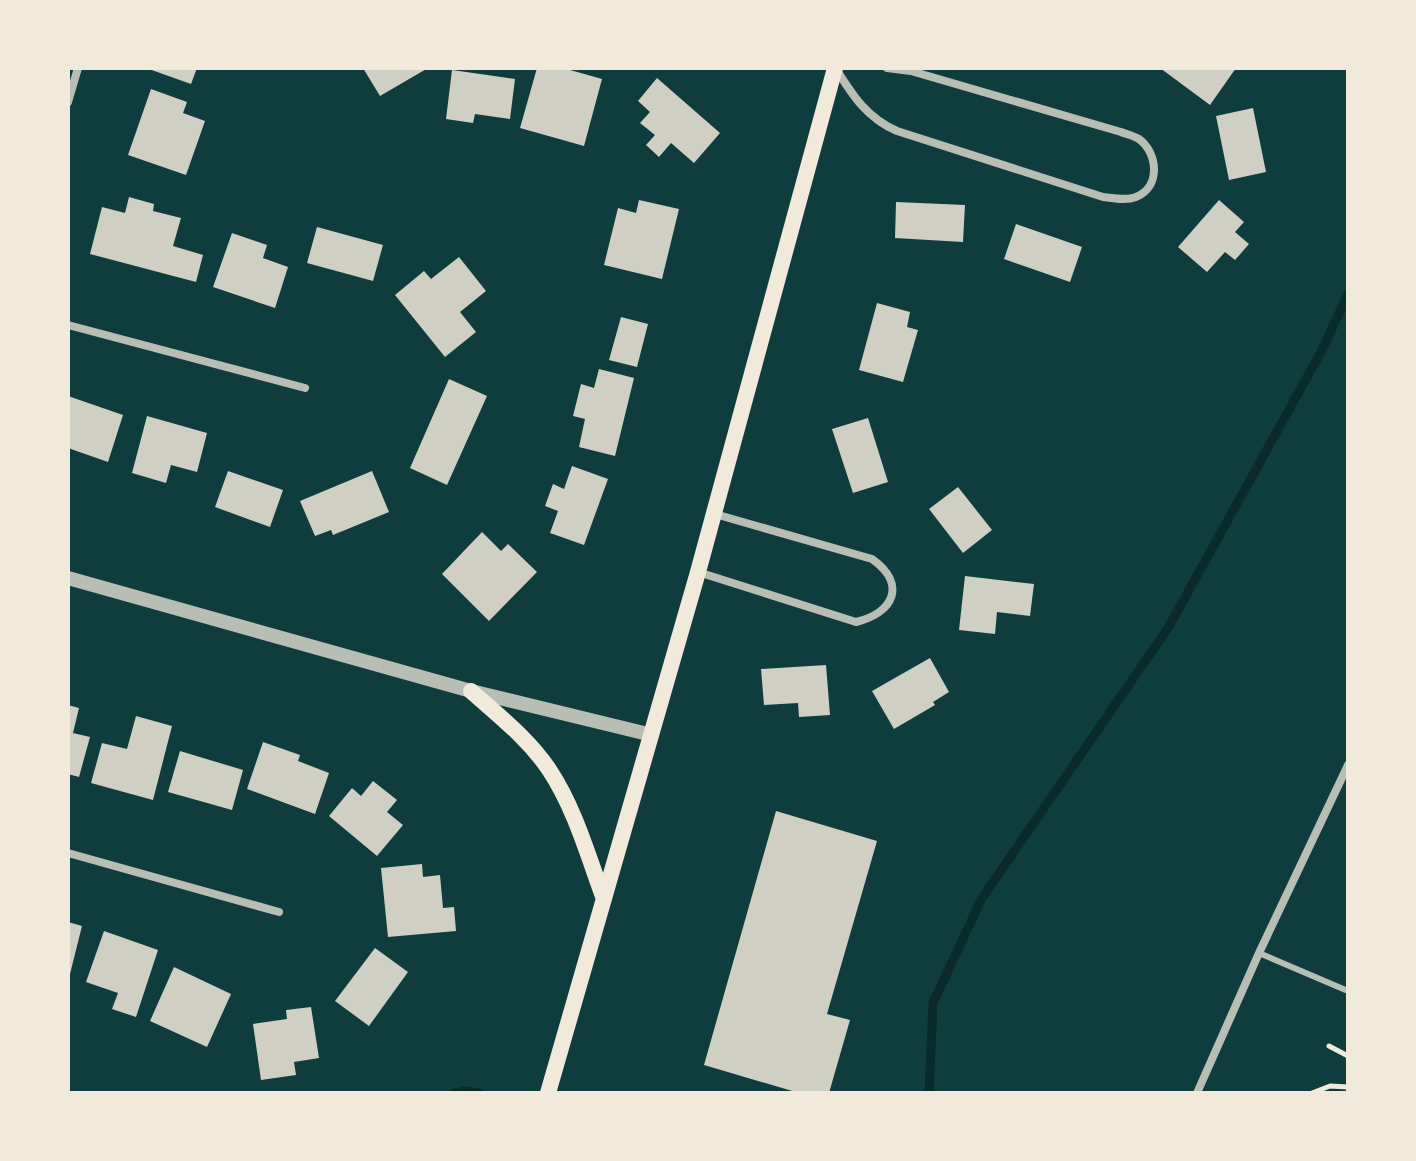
<svg xmlns="http://www.w3.org/2000/svg" width="1416" height="1161" font-family="'IBM Plex Sans',sans-serif">
  <style>
    .lines { fill: none; stroke-linecap: round; stroke-linejoin: round }
    .stream { stroke: #0a2a2b; stroke-width: 9 }
    .building { fill: #cfcfc3 }
    .path { stroke: #f1e9da; stroke-width: 5 }
    .service { stroke: #b8beb3; stroke-width: 6 }
    .minor { stroke: #b8beb3; stroke-width: 8 }
    .tertiary { stroke: #b8beb3; stroke-width: 14 }
    .secondary { stroke: #f1e9da; stroke-width: 16 }
  </style>
  <rect width="100%" height="100%" fill="#0f3d3e"/>
  <g class="lines">
    <!-- stream -->
    <path class="stream" d="M455 1093 466 1091 479 1093
      M929 1093 933 1003 982 898 1168 628 1321 352 1348 294"/>
  </g>
  <!-- building -->
  <path class="building" d="M146 68H197L191 84Z
    M363 68H428L380 96Z
    M537 68H563L602 79 584 146 520 128Z
    M1160 68H1236L1210 105Z
    M452 70 515 79 510 119 475 114 473 123 446 119Z
    M657 78 720 133 694 163 671 143 659 157 646 145 655 135 640 123 650 112 638 101Z
    M151 89 187 102 183 113 205 121 186 175 128 155Z
    M1253 108 1266 172 1229 180 1216 116Z
    M129 197 154 204 153 211 181 218 173 246 203 255 196 282 90 254 102 207 125 213Z
    M639 200 679 209 662 279 604 265 618 208 636 213Z
    M1219 200 1244 222 1235 232 1249 244 1235 260 1225 252 1207 272 1178 247Z
    M896 202 965 205 963 242 895 238Z
    M1016 224 1082 247 1070 282 1004 259Z
    M317 227 383 245 373 281 307 263Z
    M232 233 267 245 263 258 288 267 275 308 213 287Z
    M459 257 486 291 460 312 476 332 445 357 395 295 424 271 431 279Z
    M877 303 910 312 907 327 918 330 903 382 859 370Z
    M621 317 648 324 637 367 609 360Z
    M599 369 634 378 615 456 579 447 585 419 573 416 581 384 594 388Z
    M449 379 487 396 447 485 410 468Z
    M68 396 123 415 108 462 68 448Z
    M147 416 207 433 197 472 171 465 166 483 132 473Z
    M868 418 888 482 853 493 832 429Z
    M572 466 608 479 584 545 550 533 558 511 545 506 553 484 564 489Z
    M228 471 283 490 270 527 215 507Z
    M372 471 389 512 333 535 331 530 315 536 300 501Z
    M958 487 992 530 963 553 929 509Z
    M482 532 501 551 508 544 537 572 489 621 442 574Z
    M965 576 1034 584 1030 616 997 612 995 634 959 630Z
    M930 658 949 692 933 702 935 705 894 729 872 691Z
    M826 665 830 715 799 717 798 703 764 705 761 669Z
    M68 705 79 708 73 733 90 737 79 777 68 774Z
    M136 716 172 726 153 800 91 783 102 743 127 749Z
    M263 742 300 755 298 761 329 773 315 814 247 789Z
    M180 751 243 770 232 810 168 792Z
    M373 781 397 800 387 812 403 825 377 856 329 816 352 788 361 796Z
    M776 811 877 841 827 1014 850 1020 829 1093H799L704 1065Z
    M422 864 423 877 440 875 443 908 454 907 456 931 388 937 381 868Z
    M68 922 82 926 69 978H68Z
    M104 931 158 950 136 1017 112 1009 118 993 86 982Z
    M375 948 408 972 369 1026 335 1001Z
    M174 967 231 994 207 1047 150 1021Z
    M311 1007 319 1058 294 1062 296 1075 261 1080 253 1024 287 1019 286 1010Z"/>
  <g class="lines">
    <!-- path -->
    <path class="path" d="M1329 1046 1348 1056
      M1312 1093 1330 1086 1348 1087"/>
    <!-- service -->
    <path class="service" d="M1259 953 1348 991"/>
    <!-- minor -->
    <path class="minor" d="M836 69C853 96 867 118 897 131L1103 197C1113 198 1126 201 1136 197 1161 187 1158 153 1139 139 1134 136 1126 134 1121 132L911 71 887 68
      M68 102 78 68
      M68 325 305 388
      M698 572 856 622C894 613 907 584 872 559L715 514
      M68 853 279 912
      M1197 1093 1259 953 1348 765"/>
    <!-- tertiary -->
    <path class="tertiary" d="M68 578 471 691 652 735"/>
    <!-- secondary -->
    <path class="secondary" d="M471 691C499 716 530 740 550 771 575 809 588 856 604 899
      M548 1093 698 572 835 68"/>
  </g>
  <!-- border -->
  <rect width="1416" height="1161" fill="none" stroke="#f1e9da" stroke-width="140"/>
</svg>
